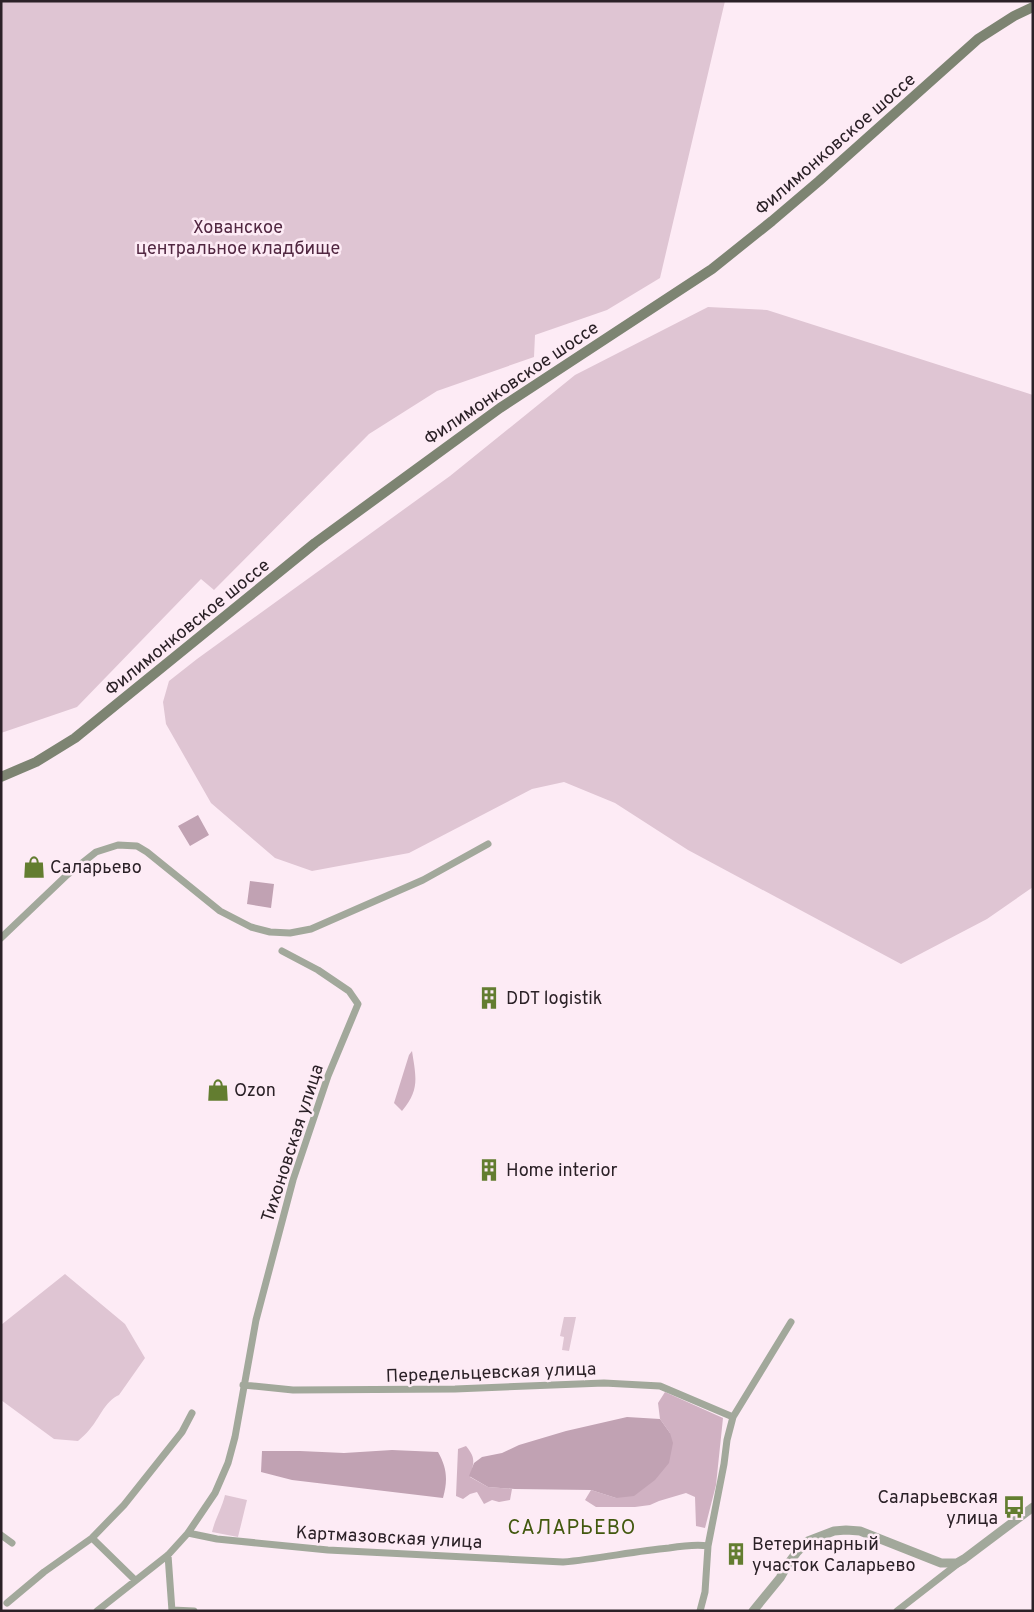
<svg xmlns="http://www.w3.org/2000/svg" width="1034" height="1612" font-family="Overpass,sans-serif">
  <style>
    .green { fill: #dfc5d3 }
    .forest { fill: #d0b1c2 }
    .water { fill: #c1a2b3 }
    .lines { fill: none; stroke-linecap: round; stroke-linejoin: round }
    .minor { stroke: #a2a89b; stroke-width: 7 }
    .tertiary { stroke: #a2a89b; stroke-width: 9 }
    .secondary { stroke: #7d8472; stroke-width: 10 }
    .labels { text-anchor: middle; stroke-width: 5; stroke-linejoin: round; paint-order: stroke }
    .street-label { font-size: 18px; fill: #2b2127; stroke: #fdebf5 }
    .park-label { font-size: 18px; fill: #512741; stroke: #fdebf5 }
    .poi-label { font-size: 18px; fill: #2b2127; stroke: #fdebf5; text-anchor: start }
    .quarter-label { font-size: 20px; letter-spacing: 1px; fill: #42580e; stroke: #fdebf5 }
  </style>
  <rect width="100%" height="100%" fill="#fdebf5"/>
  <!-- green -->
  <path class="green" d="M1 1H725L660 278 607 310 535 335 534 357 437 391 369 434 214 590 201 579 77 707 1 733Z
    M708 307 767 310 1033 395V887L987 919 901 964 688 850 615 803 564 782 532 789 409 853 312 871 275 858 211 803 166 724 163 702 169 681 197 659 450 476 575 375Z
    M65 1274 125 1324 145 1358 119 1395C105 1401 99 1419 90 1429 86 1434 82 1437 78 1441L54 1439 1 1400V1325Z
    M564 1317H576L569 1351 562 1350 564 1337 560 1336Z
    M225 1495 247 1500 238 1537 212 1532C215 1519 222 1508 225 1495Z"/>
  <!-- forest -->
  <path class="forest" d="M412 1051C416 1077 420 1090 402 1111L394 1103 409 1055Z
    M665 1392 723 1418 716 1485 705 1528 696 1526 695 1497 686 1493 659 1501 650 1505 635 1507H596L585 1500 591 1490 616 1498 670 1433 660 1419 658 1403Z
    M466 1446C476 1458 474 1462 470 1477L488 1487 512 1489 510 1500 499 1502 492 1500 484 1504 477 1492 470 1494 463 1499 456 1496 458 1449Z"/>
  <!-- water -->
  <path class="water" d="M198 815 209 835 190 846 178 826Z
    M250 881 274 884 271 908 247 904Z
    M627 1417 660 1419 670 1433 673 1443 669 1463 655 1480 634 1496 616 1498 591 1490 515 1489 488 1487 469 1476 474 1463 482 1457 502 1453 519 1445 566 1431Z
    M392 1450 438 1452C447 1468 448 1480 443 1498L292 1480 261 1472 262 1451H300L344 1453Z"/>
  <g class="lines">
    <!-- minor -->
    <path class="minor" d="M1 938 67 875 96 852 118 845 137 846 147 852 220 911 251 927 270 932 290 933 311 929 423 880 488 844
      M243 1385 293 1390 455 1389 604 1383 660 1386 733 1417
      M188 1533 217 1539 328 1550 563 1562C599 1559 634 1551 669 1548 682 1546 695 1544 708 1546
      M1 1535 12 1543
      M92 1538 135 1580
      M168 1555 172 1611
      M7 1603 44 1572 92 1538 124 1505 182 1432 192 1413
      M172 1610 194 1611
      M97 1611 168 1555 188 1533 215 1493 228 1463 235 1437 256 1320 293 1180 328 1076 358 1004 349 991 318 970 282 951
      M700 1611 705 1592 708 1546 724 1464 727 1440 733 1417 791 1322
      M897 1611 960 1562"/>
    <!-- tertiary -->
    <path class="tertiary" d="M753 1611 780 1578 788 1564 797 1552 808 1541 834 1531 846 1530 860 1531 941 1563H957L964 1559 1033 1507"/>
    <!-- secondary -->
    <path class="secondary" d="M1 777 36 762 75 738 315 543 500 408 712 269 772 221 819 181 978 39 1014 16 1033 7"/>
  </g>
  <!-- icons -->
  <defs>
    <symbol id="shop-bare" viewBox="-9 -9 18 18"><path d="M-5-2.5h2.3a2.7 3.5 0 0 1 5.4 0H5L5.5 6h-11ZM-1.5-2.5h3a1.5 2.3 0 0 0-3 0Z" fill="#637d30" stroke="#fdebf5" stroke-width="2.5" paint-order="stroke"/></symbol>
    <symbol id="building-bare" viewBox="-9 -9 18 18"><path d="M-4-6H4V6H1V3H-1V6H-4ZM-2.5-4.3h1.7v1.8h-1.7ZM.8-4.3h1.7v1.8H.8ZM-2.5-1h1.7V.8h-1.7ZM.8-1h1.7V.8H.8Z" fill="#637d30" stroke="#fdebf5" stroke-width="2.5" paint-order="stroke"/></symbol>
    <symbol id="bus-bare" viewBox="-9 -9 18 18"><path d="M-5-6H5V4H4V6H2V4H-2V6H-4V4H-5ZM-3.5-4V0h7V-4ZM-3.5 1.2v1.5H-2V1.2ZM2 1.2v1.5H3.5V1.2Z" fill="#637d30" stroke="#fdebf5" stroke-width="2.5" paint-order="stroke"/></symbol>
  </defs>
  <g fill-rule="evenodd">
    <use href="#shop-bare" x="18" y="851" width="32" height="32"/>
    <use href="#building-bare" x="473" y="982" width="32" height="32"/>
    <use href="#shop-bare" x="202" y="1074" width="32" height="32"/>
    <use href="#building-bare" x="473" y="1154" width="32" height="32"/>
    <use href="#bus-bare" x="998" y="1491" width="32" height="32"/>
    <use href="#building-bare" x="720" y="1538" width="32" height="32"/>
  </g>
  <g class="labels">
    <!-- street labels -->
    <g class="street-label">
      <text transform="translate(835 144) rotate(-41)" y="6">Филимонковское шоссе</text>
      <text transform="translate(511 383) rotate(-34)" y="6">Филимонковское шоссе</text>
      <text transform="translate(187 627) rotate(-39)" y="6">Филимонковское шоссе</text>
      <text transform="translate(292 1143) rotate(-72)" y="6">Тихоновская улица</text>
      <text transform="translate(491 1372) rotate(-2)" y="6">Передельцевская улица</text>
      <text transform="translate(389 1537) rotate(3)" y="6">Картмазовская улица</text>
    </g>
    <!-- park labels -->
    <g class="park-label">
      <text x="238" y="233">Хованское<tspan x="238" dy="21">центральное кладбище</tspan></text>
    </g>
    <!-- poi labels -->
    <g class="poi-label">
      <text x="50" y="873">Саларьево</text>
      <text x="506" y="1004">DDT logistik</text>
      <text x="234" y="1096">Ozon</text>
      <text x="506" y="1176">Home interior</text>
      <text x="998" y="1503" text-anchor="end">Саларьевская<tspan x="998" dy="21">улица</tspan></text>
      <text x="752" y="1550">Ветеринарный<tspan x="752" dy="21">участок Саларьево</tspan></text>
    </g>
    <!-- quarter labels -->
    <g class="quarter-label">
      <text x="572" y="1534">САЛАРЬЕВО</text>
    </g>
  </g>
  <!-- border -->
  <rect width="1034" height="1612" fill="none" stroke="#2b2127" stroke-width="5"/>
</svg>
